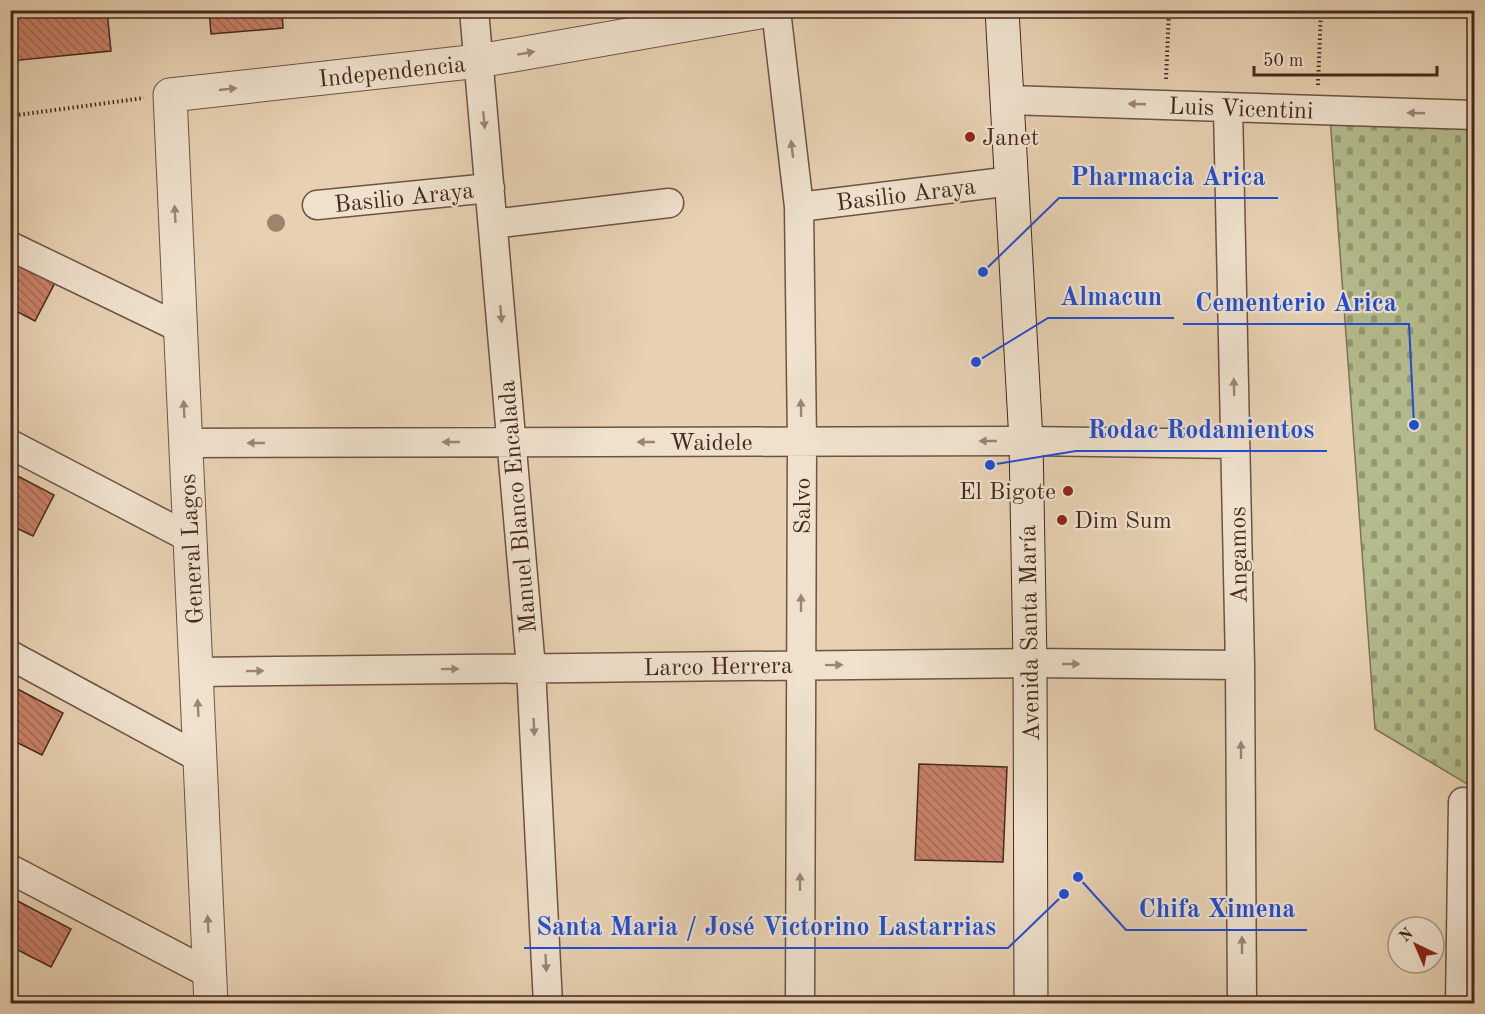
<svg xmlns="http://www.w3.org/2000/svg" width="1485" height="1014" font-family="'Old Standard TT',serif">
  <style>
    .cemetery { fill: url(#cemetery-stones); stroke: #7d7256; stroke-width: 1.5 }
    .building { fill: url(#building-back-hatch); stroke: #46291e; stroke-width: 1.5 }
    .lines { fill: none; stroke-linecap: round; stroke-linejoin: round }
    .minor-casing { stroke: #6e5343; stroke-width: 31 }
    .tertiary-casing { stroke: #6e5343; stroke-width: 35 }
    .secondary-casing { stroke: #46291e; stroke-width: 35 }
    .path { stroke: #46291e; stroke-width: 4; stroke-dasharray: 1.5 3; stroke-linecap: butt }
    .minor { stroke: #efe1cd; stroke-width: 28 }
    .tertiary { stroke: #efe1cd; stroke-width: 33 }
    .secondary { stroke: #efe1cd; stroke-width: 33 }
    .tree { fill: #9b856d }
    .oneway { fill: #9a8576 }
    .poi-dot { fill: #8f2418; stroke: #efe1cd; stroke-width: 2 }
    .labels { text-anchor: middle; stroke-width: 4.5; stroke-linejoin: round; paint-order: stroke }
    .street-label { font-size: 24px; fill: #46291e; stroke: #efe1cd }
    .poi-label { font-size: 24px; fill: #46291e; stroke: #efe1cd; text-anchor: start }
    .leader { fill: none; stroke: #1d4ed8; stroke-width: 2 }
    .callout-dot { fill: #1d4ed8; stroke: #efe1cd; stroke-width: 2 }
    .callout-label { font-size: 26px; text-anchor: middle; font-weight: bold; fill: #1d4ed8; stroke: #efe1cd; stroke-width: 4.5; stroke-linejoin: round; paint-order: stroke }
  </style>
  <defs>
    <pattern id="cemetery-stones" width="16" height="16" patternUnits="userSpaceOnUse" patternTransform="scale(1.5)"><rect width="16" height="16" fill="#b4bc8d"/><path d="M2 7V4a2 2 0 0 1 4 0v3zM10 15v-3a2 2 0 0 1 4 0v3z" fill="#949973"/></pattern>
    <pattern id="building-back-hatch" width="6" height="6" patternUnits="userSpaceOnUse" patternTransform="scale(1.5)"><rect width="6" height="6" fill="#c88068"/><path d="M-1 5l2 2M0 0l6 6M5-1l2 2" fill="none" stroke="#a46955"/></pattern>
  </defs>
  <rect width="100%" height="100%" fill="#e7d1b2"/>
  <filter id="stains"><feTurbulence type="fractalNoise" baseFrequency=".00333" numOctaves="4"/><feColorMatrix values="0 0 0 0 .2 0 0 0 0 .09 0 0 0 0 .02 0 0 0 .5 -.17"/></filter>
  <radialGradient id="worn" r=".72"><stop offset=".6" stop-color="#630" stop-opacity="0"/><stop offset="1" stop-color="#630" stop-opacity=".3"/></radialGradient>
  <!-- cemetery -->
  <path class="cemetery" d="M1330 117 1474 122V788L1375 729Z"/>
  <!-- building -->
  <path class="building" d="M10 10H107L111 51 10 61Z
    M209 10H282L283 28 211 34Z
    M10 253 58 277 35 321 10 308Z
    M10 472 54 495 33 536 10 525Z
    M10 685 63 713 42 755 10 739Z
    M919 764 1007 767 1003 862 915 860Z
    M10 897 71 929 51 967 10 946Z"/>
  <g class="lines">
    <defs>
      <path id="minor" d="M474 10 531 668 548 1004
        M776 10 799 207 802 441 800 1004
        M1008 100 1474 115
        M1228 107 1240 665 1242 1004
        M317 205 490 188
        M799 207 1012 181
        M493 224 669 203
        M10 246 180 328
        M186 443 1026 441 1235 444
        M10 444 190 538
        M10 655 200 758
        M196 672 1030 663 1240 665
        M10 869 210 974
        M1460 1004 1463 802"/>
      <path id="tertiary" d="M211 1004 170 95 479 61 771 10"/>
      <path id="secondary" d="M1002 10 1026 441 1030 663 1031 1004"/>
    </defs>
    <!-- minor casing -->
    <use href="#minor" class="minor-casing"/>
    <!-- tertiary casing -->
    <use href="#tertiary" class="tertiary-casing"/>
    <!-- secondary casing -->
    <use href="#secondary" class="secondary-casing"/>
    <!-- path -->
    <path class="path" d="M1166 79 1169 10
      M1318 85 1321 10
      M1469 91 1474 10
      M10 116 144 98"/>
    <!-- minor -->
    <use href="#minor" class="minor"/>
    <!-- tertiary -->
    <use href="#tertiary" class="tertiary"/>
    <!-- secondary -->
    <use href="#secondary" class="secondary"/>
  </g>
  <!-- trees -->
  <circle class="tree" cx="276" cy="223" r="9"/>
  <!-- one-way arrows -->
  <defs><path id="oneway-solid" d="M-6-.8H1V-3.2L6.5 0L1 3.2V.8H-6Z" transform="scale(1.5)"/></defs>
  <g class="oneway">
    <use href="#oneway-solid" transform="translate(526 53) rotate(-10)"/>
    <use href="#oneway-solid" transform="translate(228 89) rotate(-6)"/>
    <use href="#oneway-solid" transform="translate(1137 104) rotate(-178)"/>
    <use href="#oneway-solid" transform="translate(1416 113) rotate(-178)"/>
    <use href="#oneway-solid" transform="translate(484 120) rotate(85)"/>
    <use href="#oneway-solid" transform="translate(792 149) rotate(-97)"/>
    <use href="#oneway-solid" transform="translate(175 214) rotate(-93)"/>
    <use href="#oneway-solid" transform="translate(501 314) rotate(85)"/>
    <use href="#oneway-solid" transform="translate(1234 387) rotate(-91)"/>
    <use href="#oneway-solid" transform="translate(801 408) rotate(-91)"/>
    <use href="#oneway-solid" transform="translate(184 409) rotate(-93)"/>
    <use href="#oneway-solid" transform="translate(988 441) rotate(180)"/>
    <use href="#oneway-solid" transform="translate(451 442) rotate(180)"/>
    <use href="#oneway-solid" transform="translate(646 442) rotate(180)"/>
    <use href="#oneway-solid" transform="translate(256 443) rotate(180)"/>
    <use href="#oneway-solid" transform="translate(801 603) rotate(-90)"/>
    <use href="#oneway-solid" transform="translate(1071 664)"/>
    <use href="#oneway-solid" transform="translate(834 665) rotate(-1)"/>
    <use href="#oneway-solid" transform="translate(450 669) rotate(-1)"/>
    <use href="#oneway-solid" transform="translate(255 671) rotate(-1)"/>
    <use href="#oneway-solid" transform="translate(198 708) rotate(-93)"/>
    <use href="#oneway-solid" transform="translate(534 727) rotate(87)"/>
    <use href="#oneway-solid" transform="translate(1241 750) rotate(-90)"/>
    <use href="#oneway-solid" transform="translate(800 882) rotate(-90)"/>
    <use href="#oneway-solid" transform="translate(208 924) rotate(-93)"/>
    <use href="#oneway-solid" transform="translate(1242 945) rotate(-90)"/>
    <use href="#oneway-solid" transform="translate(546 963) rotate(87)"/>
  </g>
  <!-- markers -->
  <g class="poi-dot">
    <circle cx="970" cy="137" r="6"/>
    <circle cx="1068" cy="491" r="6"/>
    <circle cx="1062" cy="520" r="6"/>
  </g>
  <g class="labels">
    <!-- street labels -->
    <g class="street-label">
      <text transform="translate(392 71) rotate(-6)" y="8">Independencia</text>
      <text transform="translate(1241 108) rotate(2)" y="8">Luis Vicentini</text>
      <text transform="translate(906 194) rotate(-7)" y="8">Basilio Araya</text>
      <text transform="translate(404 197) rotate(-6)" y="8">Basilio Araya</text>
      <text x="711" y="450">Waidele</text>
      <text transform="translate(802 506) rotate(-90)" y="8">Salvo</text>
      <text transform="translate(517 507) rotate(-95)" y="8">Manuel Blanco Encalada</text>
      <text transform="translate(191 549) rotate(-93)" y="8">General Lagos</text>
      <text transform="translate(1238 555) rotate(-91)" y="8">Angamos</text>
      <text transform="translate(1029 633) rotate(-91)" y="8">Avenida Santa María</text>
      <text transform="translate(718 666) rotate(-1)" y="8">Larco Herrera</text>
    </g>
    <!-- poi labels -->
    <g class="poi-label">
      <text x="982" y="145">Janet</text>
      <text x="1056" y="499" text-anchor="end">El Bigote</text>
      <text x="1074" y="528">Dim Sum</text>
    </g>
  </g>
  <!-- callouts -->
  <path class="leader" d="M983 272L1059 198H1278M976 362L1048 318H1174M1414 425L1409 324H1183M990 465L1076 451H1327M1078 877L1126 930H1307M1064 894L1008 948H524"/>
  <g class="callout-dot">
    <circle cx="983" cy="272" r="6"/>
    <circle cx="976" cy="362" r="6"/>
    <circle cx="1414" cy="425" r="6"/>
    <circle cx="990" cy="465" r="6"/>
    <circle cx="1078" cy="877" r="6"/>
    <circle cx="1064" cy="894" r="6"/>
  </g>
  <g class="callout-label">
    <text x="1168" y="185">Pharmacia Arica</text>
    <text x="1111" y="305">Almacun</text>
    <text x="1296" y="311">Cementerio Arica</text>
    <text x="1201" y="438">Rodac Rodamientos</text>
    <text x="1217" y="917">Chifa Ximena</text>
    <text x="766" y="935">Santa Maria / José Victorino Lastarrias</text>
  </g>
  <!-- margin -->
  <rect width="1485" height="1014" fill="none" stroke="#e7d1b2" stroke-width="36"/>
  <rect x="12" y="12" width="1461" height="990" fill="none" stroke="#46291e" stroke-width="3"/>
  <rect x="18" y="18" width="1449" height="978" fill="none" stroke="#46291e" stroke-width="1.5"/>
  <!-- north arrow -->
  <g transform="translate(1416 945) rotate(316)"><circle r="28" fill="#efe1cd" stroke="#ab9787" stroke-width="1.5"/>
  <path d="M0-4.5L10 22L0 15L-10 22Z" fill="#8f2418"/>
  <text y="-9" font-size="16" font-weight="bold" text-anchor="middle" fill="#46291e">N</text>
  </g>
  <!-- scale -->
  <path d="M1254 66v9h183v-9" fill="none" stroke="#46291e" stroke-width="3"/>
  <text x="1263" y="66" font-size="18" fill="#46291e" stroke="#efe1cd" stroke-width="4.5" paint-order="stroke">50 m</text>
  <rect width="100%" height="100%" filter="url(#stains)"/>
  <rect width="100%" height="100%" fill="url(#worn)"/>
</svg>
